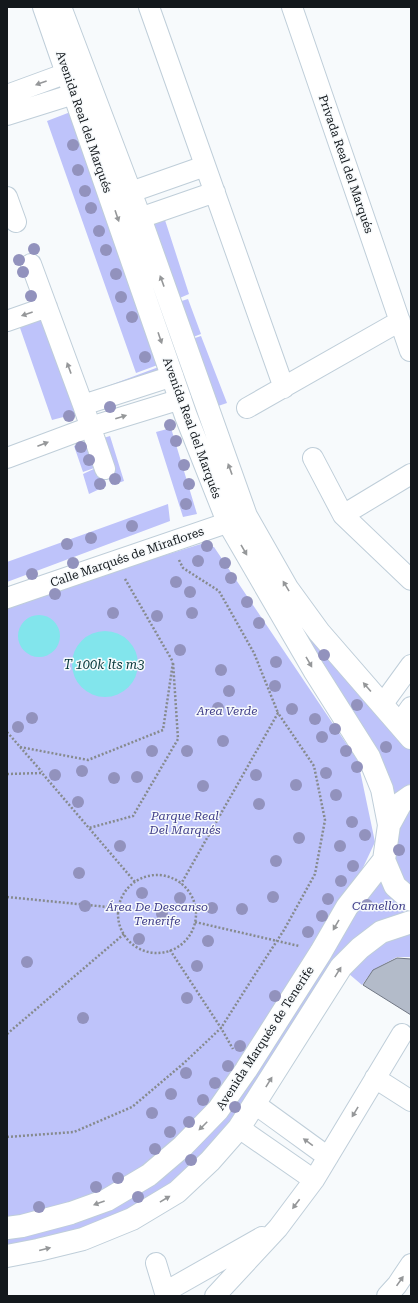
<svg xmlns="http://www.w3.org/2000/svg" width="418" height="1303" font-family="'Roboto Serif',serif">
  <style>
    .green { fill: #bec3fa }
    .water { fill: #82e5ec }
    .building { fill: #b3bbc9; stroke: #6f7683 }
    .lines { fill: none; stroke-linecap: round; stroke-linejoin: round }
    .minor-casing { stroke: #bfced9; stroke-width: 22 }
    .tertiary-casing { stroke: #bfced9; stroke-width: 24 }
    .path { stroke: #868a8d; stroke-width: 2.5; stroke-dasharray: 2 2; stroke-linecap: butt }
    .minor { stroke: #fff; stroke-width: 20 }
    .tertiary { stroke: #fff; stroke-width: 22 }
    .tree { fill: #9292bd }
    .oneway { fill: #959799 }
    .labels { text-anchor: middle; stroke-width: 3; stroke-linejoin: round; paint-order: stroke }
    .street-label { font-size: 12px; fill: #13181c; stroke: #f7fafc }
    .park-label { font-size: 12px; font-style: italic; fill: #3f3d89; stroke: #f7fafc }
    .water-label { font-size: 13px; font-style: italic; fill: #08393c; stroke: #f7fafc }
  </style>
  <rect width="100%" height="100%" fill="#f7fafc"/>
  <!-- green -->
  <path class="green" d="M73 111 163 363 136 373 47 121Z
    M164 217 189 294 175 300 149 222Z
    M188 299 201 334 188 339 175 303Z
    M42 315 75 414 52 420 19 325Z
    M201 336 227 403 212 408 189 340Z
    M164 365 166 371 99 396 97 390Z
    M171 428 197 514 183 517 156 432Z
    M110 436 124 481 112 485 100 439Z
    M88 441 97 467 83 472 74 446Z
    M98 467 106 486 89 494 83 474Z
    M168 504 170 521 7 582V562Z
    M235 528 411 748V783L393 795Z
    M201 544 214 547 358 761 375 842 345 906 217 1109 147 1174 7 1226V604Z
    M411 806V892L396 874 391 840Z
    M383 867 411 903V918L381 928 209 1158 131 1216 7 1253V1231L106 1203 185 1149Z
    M411 924V957H397L373 970 362 985 342 968Z"/>
  <!-- water -->
  <path class="water" d="M18 636a21 21 0 1 1 42 0a21 21 0 1 1-42 0Z
    M72 664a33 33 0 1 1 66 0a33 33 0 1 1-66 0Z"/>
  <!-- building -->
  <path class="building" d="M397 958 411 959V1015L363 985 373 970Z"/>
  <g class="lines">
    <defs>
      <path id="minor" d="M149 7 284 388
        M292 7 410 351
        M7 95 67 73
        M7 115 74 94
        M131 192 205 166
        M7 197 16 222
        M140 218 215 192
        M31 264 83 405 105 469
        M7 321 47 307
        M83 405 173 376
        M247 408 400 321
        M7 458 90 427 181 399
        M313 458 343 515 411 580
        M343 515 411 474
        M7 598 244 517
        M382 705 411 665
        M399 724 411 707
        M375 1078 411 1101
        M255 1104 328 1157
        M239 1128 314 1180
        M156 1263 166 1296
        M165 1292 262 1237
        M215 1296 278 1228 314 1180 402 1034
        M387 1296 397 1285 411 1264"/>
      <path id="tertiary" d="M44 7 186 416 228 522 314 670 369 757 382 789 389 825
        M60 7 140 218 246 516 287 588 319 632 411 738
        M411 796 401 803 389 825 384 860 395 886 411 900
        M7 1228 22 1226 71 1213 107 1200 149 1175 183 1146 218 1110 246 1070 321 952 347 907 384 860
        M7 1256 38 1250 83 1239 132 1219 177 1192 210 1161 239 1128 341 967 360 948 381 932 411 922"/>
    </defs>
    <!-- minor casing -->
    <use href="#minor" class="minor-casing"/>
    <!-- tertiary casing -->
    <use href="#tertiary" class="tertiary-casing"/>
    <!-- path -->
    <path class="path" d="M179 560 183 568 219 591 254 653 278 713
      M125 579 173 662
      M7 732 42 772
      M20 747 88 760 163 730 173 662 178 739 133 816 89 828
      M7 774 42 773 135 882
      M118 914a39 39 0 1 1 78 0a39 39 0 1 1-78 0Z
      M7 897 118 908
      M195 922 299 946
      M170 950 221 1028 233 1049
      M7 1034 124 934
      M7 1137 74 1132 132 1107 184 1063 221 1028 254 976 284 930 315 874 325 820 314 766 278 713 181 884"/>
    <!-- minor -->
    <use href="#minor" class="minor"/>
    <!-- tertiary -->
    <use href="#tertiary" class="tertiary"/>
  </g>
  <!-- trees -->
  <g class="tree">
    <circle cx="73" cy="145" r="6"/>
    <circle cx="78" cy="170" r="6"/>
    <circle cx="85" cy="191" r="6"/>
    <circle cx="91" cy="208" r="6"/>
    <circle cx="99" cy="231" r="6"/>
    <circle cx="34" cy="249" r="6"/>
    <circle cx="106" cy="250" r="6"/>
    <circle cx="19" cy="260" r="6"/>
    <circle cx="23" cy="272" r="6"/>
    <circle cx="116" cy="274" r="6"/>
    <circle cx="31" cy="296" r="6"/>
    <circle cx="121" cy="297" r="6"/>
    <circle cx="132" cy="317" r="6"/>
    <circle cx="145" cy="357" r="6"/>
    <circle cx="110" cy="407" r="6"/>
    <circle cx="69" cy="416" r="6"/>
    <circle cx="170" cy="425" r="6"/>
    <circle cx="176" cy="441" r="6"/>
    <circle cx="81" cy="447" r="6"/>
    <circle cx="89" cy="460" r="6"/>
    <circle cx="184" cy="465" r="6"/>
    <circle cx="115" cy="479" r="6"/>
    <circle cx="100" cy="484" r="6"/>
    <circle cx="189" cy="484" r="6"/>
    <circle cx="186" cy="504" r="6"/>
    <circle cx="132" cy="526" r="6"/>
    <circle cx="91" cy="538" r="6"/>
    <circle cx="67" cy="544" r="6"/>
    <circle cx="207" cy="546" r="6"/>
    <circle cx="198" cy="561" r="6"/>
    <circle cx="73" cy="563" r="6"/>
    <circle cx="225" cy="563" r="6"/>
    <circle cx="32" cy="574" r="6"/>
    <circle cx="231" cy="578" r="6"/>
    <circle cx="176" cy="582" r="6"/>
    <circle cx="190" cy="592" r="6"/>
    <circle cx="55" cy="594" r="6"/>
    <circle cx="247" cy="602" r="6"/>
    <circle cx="113" cy="613" r="6"/>
    <circle cx="192" cy="613" r="6"/>
    <circle cx="157" cy="616" r="6"/>
    <circle cx="259" cy="623" r="6"/>
    <circle cx="180" cy="650" r="6"/>
    <circle cx="324" cy="655" r="6"/>
    <circle cx="276" cy="662" r="6"/>
    <circle cx="221" cy="670" r="6"/>
    <circle cx="275" cy="686" r="6"/>
    <circle cx="229" cy="691" r="6"/>
    <circle cx="357" cy="705" r="6"/>
    <circle cx="218" cy="708" r="6"/>
    <circle cx="292" cy="709" r="6"/>
    <circle cx="32" cy="718" r="6"/>
    <circle cx="315" cy="719" r="6"/>
    <circle cx="18" cy="727" r="6"/>
    <circle cx="335" cy="729" r="6"/>
    <circle cx="322" cy="737" r="6"/>
    <circle cx="223" cy="741" r="6"/>
    <circle cx="386" cy="747" r="6"/>
    <circle cx="152" cy="751" r="6"/>
    <circle cx="187" cy="751" r="6"/>
    <circle cx="346" cy="751" r="6"/>
    <circle cx="357" cy="767" r="6"/>
    <circle cx="82" cy="771" r="6"/>
    <circle cx="326" cy="773" r="6"/>
    <circle cx="55" cy="775" r="6"/>
    <circle cx="256" cy="775" r="6"/>
    <circle cx="137" cy="777" r="6"/>
    <circle cx="114" cy="778" r="6"/>
    <circle cx="296" cy="785" r="6"/>
    <circle cx="203" cy="786" r="6"/>
    <circle cx="336" cy="795" r="6"/>
    <circle cx="78" cy="802" r="6"/>
    <circle cx="259" cy="804" r="6"/>
    <circle cx="352" cy="822" r="6"/>
    <circle cx="365" cy="835" r="6"/>
    <circle cx="299" cy="838" r="6"/>
    <circle cx="120" cy="846" r="6"/>
    <circle cx="340" cy="846" r="6"/>
    <circle cx="399" cy="850" r="6"/>
    <circle cx="276" cy="861" r="6"/>
    <circle cx="353" cy="866" r="6"/>
    <circle cx="79" cy="873" r="6"/>
    <circle cx="341" cy="881" r="6"/>
    <circle cx="142" cy="893" r="6"/>
    <circle cx="273" cy="897" r="6"/>
    <circle cx="180" cy="898" r="6"/>
    <circle cx="328" cy="899" r="6"/>
    <circle cx="367" cy="905" r="6"/>
    <circle cx="85" cy="906" r="6"/>
    <circle cx="212" cy="908" r="6"/>
    <circle cx="242" cy="909" r="6"/>
    <circle cx="162" cy="914" r="6"/>
    <circle cx="322" cy="916" r="6"/>
    <circle cx="308" cy="932" r="6"/>
    <circle cx="139" cy="939" r="6"/>
    <circle cx="208" cy="941" r="6"/>
    <circle cx="27" cy="962" r="6"/>
    <circle cx="197" cy="966" r="6"/>
    <circle cx="275" cy="996" r="6"/>
    <circle cx="187" cy="998" r="6"/>
    <circle cx="83" cy="1018" r="6"/>
    <circle cx="240" cy="1046" r="6"/>
    <circle cx="228" cy="1066" r="6"/>
    <circle cx="186" cy="1073" r="6"/>
    <circle cx="215" cy="1083" r="6"/>
    <circle cx="171" cy="1094" r="6"/>
    <circle cx="203" cy="1100" r="6"/>
    <circle cx="235" cy="1107" r="6"/>
    <circle cx="152" cy="1113" r="6"/>
    <circle cx="189" cy="1122" r="6"/>
    <circle cx="170" cy="1132" r="6"/>
    <circle cx="155" cy="1149" r="6"/>
    <circle cx="191" cy="1160" r="6"/>
    <circle cx="118" cy="1178" r="6"/>
    <circle cx="96" cy="1187" r="6"/>
    <circle cx="138" cy="1197" r="6"/>
    <circle cx="39" cy="1207" r="6"/>
  </g>
  <!-- one-way arrows -->
  <defs><path id="oneway-solid" d="M-6-.8H1V-3.2L6.5 0L1 3.2V.8H-6Z"/></defs>
  <g class="oneway">
    <use href="#oneway-solid" transform="translate(41 83) rotate(160)"/>
    <use href="#oneway-solid" transform="translate(117 216) rotate(71)"/>
    <use href="#oneway-solid" transform="translate(162 281) rotate(-110)"/>
    <use href="#oneway-solid" transform="translate(27 314) rotate(161)"/>
    <use href="#oneway-solid" transform="translate(160 338) rotate(71)"/>
    <use href="#oneway-solid" transform="translate(69 368) rotate(-110)"/>
    <use href="#oneway-solid" transform="translate(121 417) rotate(-17)"/>
    <use href="#oneway-solid" transform="translate(43 444) rotate(-21)"/>
    <use href="#oneway-solid" transform="translate(230 469) rotate(-110)"/>
    <use href="#oneway-solid" transform="translate(244 550) rotate(60)"/>
    <use href="#oneway-solid" transform="translate(286 586) rotate(-121)"/>
    <use href="#oneway-solid" transform="translate(309 662) rotate(60)"/>
    <use href="#oneway-solid" transform="translate(367 687) rotate(-131)"/>
    <use href="#oneway-solid" transform="translate(336 925) rotate(120)"/>
    <use href="#oneway-solid" transform="translate(338 972) rotate(-58)"/>
    <use href="#oneway-solid" transform="translate(269 1082) rotate(-58)"/>
    <use href="#oneway-solid" transform="translate(355 1112) rotate(121)"/>
    <use href="#oneway-solid" transform="translate(203 1126) rotate(135)"/>
    <use href="#oneway-solid" transform="translate(308 1142) rotate(-144)"/>
    <use href="#oneway-solid" transform="translate(165 1199) rotate(-31)"/>
    <use href="#oneway-solid" transform="translate(99 1203) rotate(160)"/>
    <use href="#oneway-solid" transform="translate(296 1204) rotate(127)"/>
    <use href="#oneway-solid" transform="translate(45 1249) rotate(-14)"/>
    <use href="#oneway-solid" transform="translate(400 1281) rotate(-55)"/>
  </g>
  <g class="labels">
    <!-- street labels -->
    <g class="street-label">
      <text transform="translate(84 122) rotate(71)" y="4">Avenida Real del Marqués</text>
      <text transform="translate(346 164) rotate(71)" y="4">Privada Real del Marqués</text>
      <text transform="translate(192 428) rotate(70)" y="4">Avenida Real del Marqués</text>
      <text transform="translate(127 557) rotate(-19)" y="4">Calle Marqués de Miraflores</text>
      <text transform="translate(265 1038) rotate(-57)" y="4">Avenida Marqués de Tenerife</text>
    </g>
    <!-- park labels -->
    <g class="park-label">
      <text x="227" y="715">Area Verde</text>
      <text x="185" y="820">Parque Real<tspan x="185" dy="14">Del Marqués</tspan></text>
      <text x="379" y="910">Camellon</text>
      <text x="157" y="911">Área De Descanso<tspan x="157" dy="14">Tenerife</tspan></text>
    </g>
    <!-- water labels -->
    <g class="water-label">
      <text x="104" y="669">T 100k lts m3</text>
    </g>
  </g>
  <!-- border -->
  <rect width="418" height="1303" fill="none" stroke="#13181c" stroke-width="16"/>
</svg>
